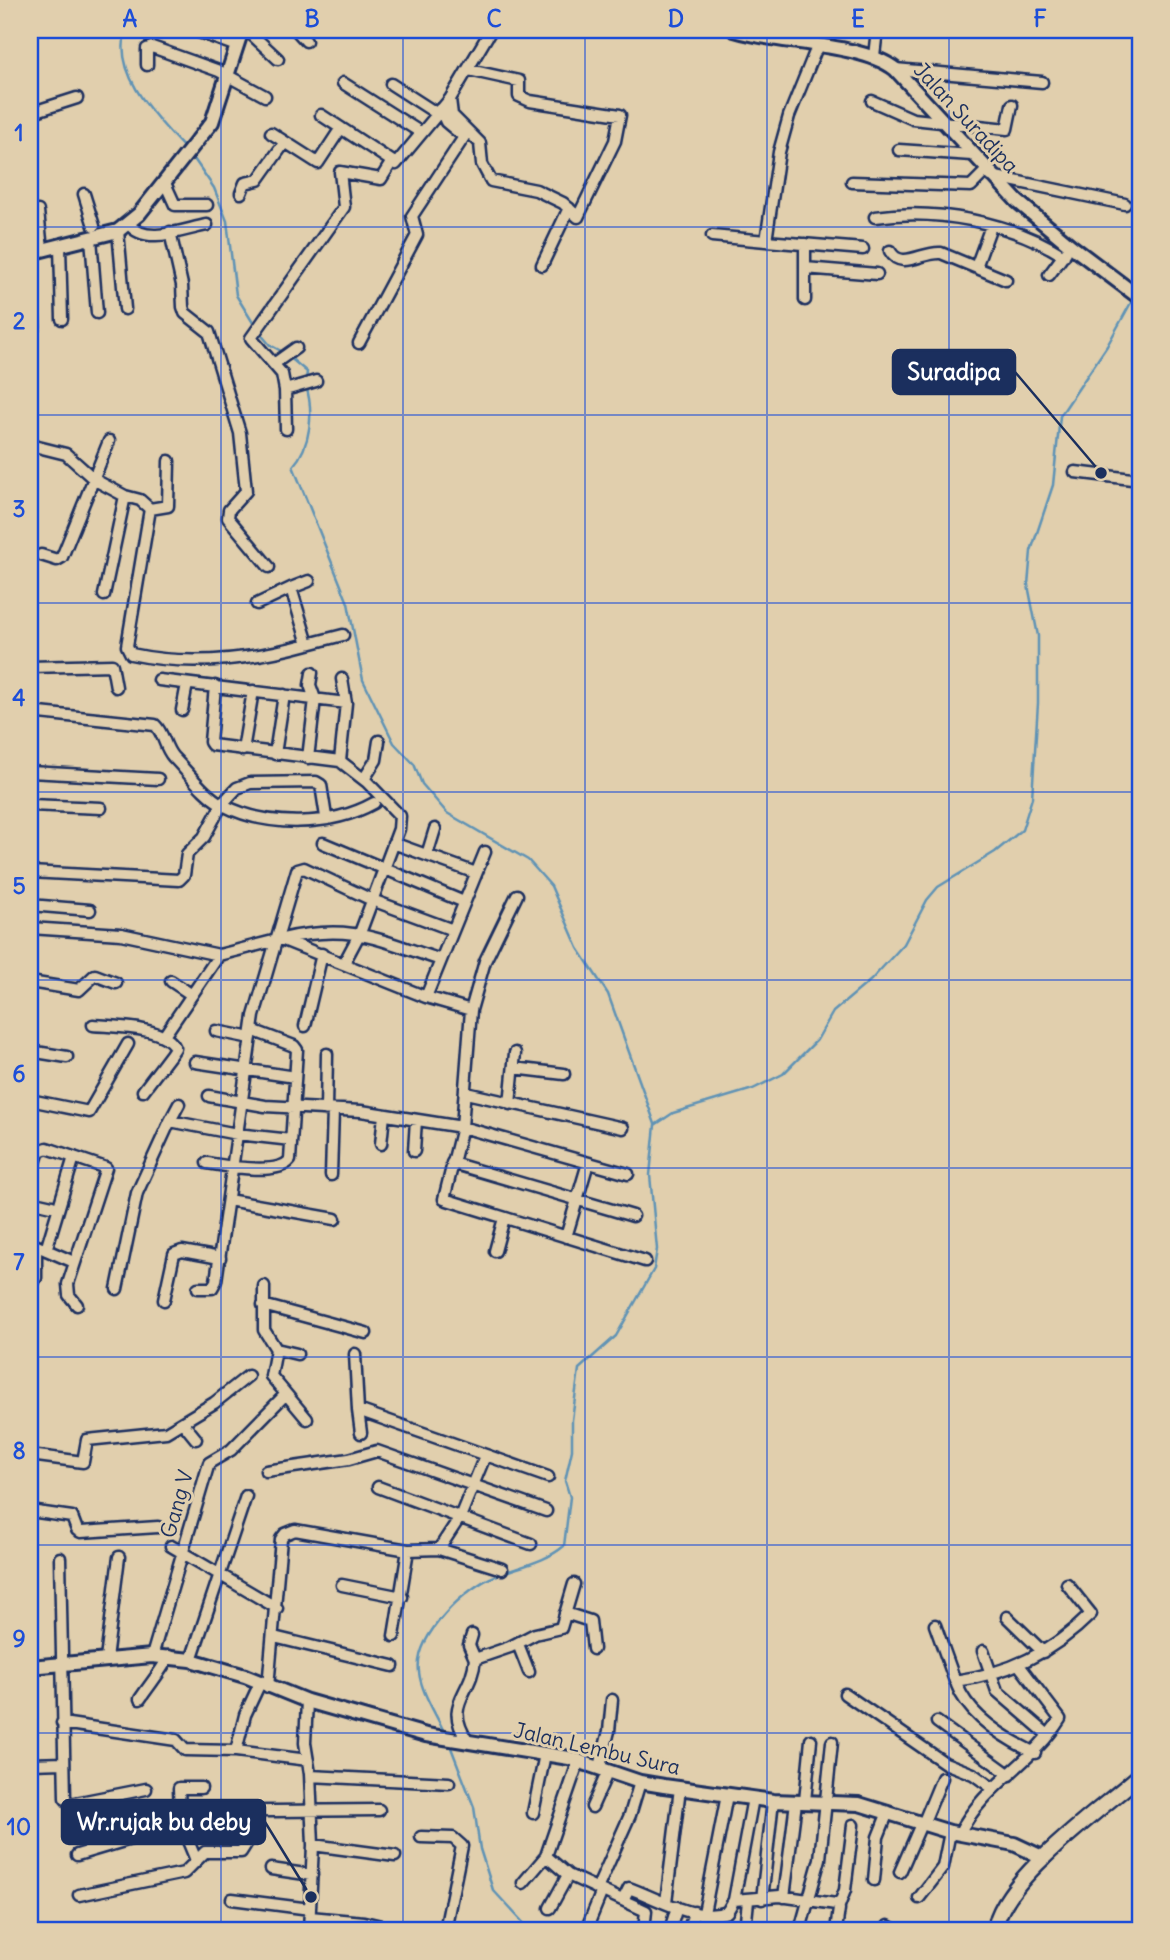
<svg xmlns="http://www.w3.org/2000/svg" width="1170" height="1960" font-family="Delius,sans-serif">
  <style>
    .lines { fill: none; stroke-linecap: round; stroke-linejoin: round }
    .stream { stroke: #6093b5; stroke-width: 2.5 }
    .minor-casing { stroke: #1b2f5e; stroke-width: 15 }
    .tertiary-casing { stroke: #1b2f5e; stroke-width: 18 }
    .secondary-casing { stroke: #1b2f5e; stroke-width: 19 }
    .minor { stroke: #e1cfad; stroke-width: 10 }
    .tertiary { stroke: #e1cfad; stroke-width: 12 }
    .secondary { stroke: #e1cfad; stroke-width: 14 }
    .grid { fill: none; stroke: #1d4ed8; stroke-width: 2; stroke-opacity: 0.55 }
    .labels { text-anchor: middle; stroke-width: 6; stroke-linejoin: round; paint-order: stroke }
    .street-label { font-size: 21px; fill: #1b2f5e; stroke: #e1cfad }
    .leader { fill: none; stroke: #1b2f5e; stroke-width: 2.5 }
    .callout-dot { fill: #1b2f5e; stroke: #e1cfad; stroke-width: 2.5 }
    .callout { fill: #1b2f5e; stroke: #1b2f5e; stroke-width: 2.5 }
    .callout-label { font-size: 23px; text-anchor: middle; font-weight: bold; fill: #fff }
    .neatline { fill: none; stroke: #1d4ed8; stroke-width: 2.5 }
    .grid-label { font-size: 23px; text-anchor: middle; font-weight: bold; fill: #1d4ed8 }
  </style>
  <rect width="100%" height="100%" fill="#e1cfad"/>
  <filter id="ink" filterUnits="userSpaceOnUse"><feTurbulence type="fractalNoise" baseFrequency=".0143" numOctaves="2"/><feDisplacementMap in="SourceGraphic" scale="14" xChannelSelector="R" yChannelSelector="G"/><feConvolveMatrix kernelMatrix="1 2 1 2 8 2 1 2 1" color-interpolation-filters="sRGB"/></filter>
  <g filter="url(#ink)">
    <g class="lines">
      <!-- stream -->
      <path class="stream" d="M126 30C112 75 157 118 185 149
        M192 156 214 188 227 221 236 295 255 326
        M1136 290 1140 275
        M259 332 270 345 283 352
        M288 356 307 372 306 379
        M306 386C314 411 311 446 293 466L348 603 363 680 394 743 414 764 422 784 447 813 528 860 551 886 578 948 608 994 655 1124
        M444 1732C436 1714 421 1692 419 1672 414 1636 466 1587 495 1576 519 1566 544 1563 564 1546L570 1497 565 1481 572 1450V1420L579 1369 616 1336 654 1269 657 1249 650 1175 655 1125 673 1113 753 1089 783 1074 817 1040 833 1012 871 980 904 944 927 900 938 887 995 852 1022 830 1032 798 1038 703V636L1028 585 1031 551 1053 485 1060 416 1107 346 1133 299
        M450 1745 474 1807 480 1849 493 1890 530 1930"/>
      <defs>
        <path id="minor" d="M193 30 237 46
          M247 30 278 59
          M296 30 306 41
          M917 30 953 33 961 30
          M817 47 789 116 779 152 766 241 863 249
          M874 56 877 30
          M147 65V49L152 47 219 71 265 96
          M895 69 1042 82
          M343 83 420 132
          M391 84 436 113
          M450 99 452 115 480 143 482 164 491 181 536 190 563 203 578 217 615 141 620 115 530 101 519 96V81L469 70
          M872 101 913 119 1007 129 1012 105
          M30 113 77 98
          M321 115 396 164 450 99 491 30
          M271 133 318 163 341 128
          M899 150 972 155
          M991 176 1125 204
          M852 182 971 186 986 171
          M165 183 175 205H207
          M241 193 245 183 258 180 285 142
          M84 194 94 226
          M38 211 42 250
          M875 217C936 208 1011 222 1064 256
          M129 224C145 246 184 229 207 225
          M118 231 125 309
          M170 232 182 285 183 307 185 313 209 332 240 433 246 491 229 510 228 518 269 567
          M712 236 766 241
          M91 238 97 313
          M805 244V300
          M60 246 62 319
          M890 251C901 271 923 251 941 253L1006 280
          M31 253 34 327
          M542 265 569 208
          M976 267 991 226
          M805 268 877 274
          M1049 275 1066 252
          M359 343 417 235 412 216 464 137 446 122 440 109
          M275 363 296 348
          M285 390 282 374 251 338 344 207 340 172 381 179 391 163
          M286 429 285 390 316 381
          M30 445 66 454 95 480 125 496 140 500 150 509 127 646 131 654C191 667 250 660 308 644L291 588 309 581
          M1075 472 1140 480
          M150 509 168 506 169 461
          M41 555 57 560 62 557 109 441
          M104 595 125 496
          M257 604 291 588
          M308 644 343 635
          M30 667 112 665 116 687
          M159 680 346 703
          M215 686 210 742 212 745 340 761 367 782 400 816 399 829 360 933 344 963
          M182 710 187 684
          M30 712 155 725C164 733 164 747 173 757 188 772 204 795 223 805 267 828 331 827 374 803
          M243 750 253 691
          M275 754 284 695
          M308 758 315 699 310 685 312 673
          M340 761 346 703 342 679
          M30 772 158 779
          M364 779 376 760 379 741
          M30 805 101 808
          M323 843 464 902
          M393 843 476 873
          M427 855 435 829
          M30 872 179 880 184 875 187 854 204 837 222 804 237 788 250 783 316 782 321 785 326 817
          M517 895 485 961 471 1010 462 1127 444 1199 645 1261
          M30 905 90 910
          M30 928 121 934 219 955 281 939 426 997 471 1010
          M282 939C351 923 377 939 441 960
          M171 981 192 995
          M30 982 79 990 95 975 116 983
          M426 997 485 852
          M93 1025C114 1027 166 1026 175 1048L171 1054 143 1091
          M305 1026 322 954
          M216 1031 251 1038
          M164 1036 219 955
          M30 1051 67 1057
          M195 1062 295 1077
          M514 1068 564 1074
          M466 1093 623 1128
          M209 1096 265 1106 361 1111 462 1127 628 1174
          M30 1100 89 1112 128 1044
          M510 1104 515 1053
          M326 1110 327 1054
          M170 1121 179 1104
          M381 1144 384 1115
          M414 1151 416 1120
          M207 1163C226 1166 278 1176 290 1160L297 1050 294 1046 252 1030
          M452 1163 633 1216
          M33 1169 39 1151 47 1148 106 1168 68 1284 69 1295 77 1305
          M331 1175 333 1110
          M228 1200 335 1219
          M30 1201 52 1206
          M566 1237 588 1163
          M30 1243 74 1262
          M46 1250 74 1157
          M495 1251 504 1218
          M30 1282 36 1278V1246
          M264 1286V1330L276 1349 271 1376 307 1419
          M198 1288H212L216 1281 254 1016 297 870 304 868 372 900 453 930
          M117 1289 137 1193 170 1121 237 1134 291 1140
          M164 1300 174 1254 182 1251 220 1258
          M263 1305 366 1333
          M276 1349 297 1354
          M355 1354 358 1410 548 1477
          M358 1410 361 1433
          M183 1423 196 1439
          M30 1455 83 1462 87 1440 166 1432 214 1403 248 1376
          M266 1471 349 1459 377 1451 546 1511
          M378 1487 531 1544
          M30 1511 72 1517 77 1530 81 1532 158 1527
          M171 1546 277 1608
          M439 1549 502 1569
          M60 1558 65 1798 70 1804 146 1789
          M342 1585 402 1597
          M565 1613 590 1621 593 1649
          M1007 1617 1043 1652
          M935 1625 955 1681C1009 1673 1052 1653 1091 1614L1067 1584
          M472 1635 469 1645 475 1659
          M394 1636 408 1550
          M274 1637 393 1666
          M518 1644 529 1672
          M983 1651 997 1691 1048 1735
          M152 1656 209 1463 231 1450 285 1395
          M106 1659 119 1557
          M191 1660 246 1496
          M957 1685C969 1717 1006 1739 1035 1753
          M268 1687 281 1539 285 1534 295 1530 408 1550 439 1549 460 1517 485 1456
          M845 1694 945 1763 973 1774 991 1787
          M140 1699C150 1684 160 1673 169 1656
          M307 1701 305 1743 310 1774 313 1845 309 1930
          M937 1722 1010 1775
          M62 1723 176 1740 185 1750 236 1751 308 1760
          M468 1742C442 1702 472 1696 475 1659L510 1647 535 1634 561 1628 574 1584
          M236 1751 245 1715 260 1683
          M579 1760 546 1856 568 1875 646 1911 644 1930
          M30 1764 64 1763
          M600 1767 609 1731 612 1700
          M310 1776 449 1783
          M805 1801 811 1740
          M592 1807 608 1771
          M180 1812 179 1788H201
          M533 1813 545 1754
          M181 1824 196 1860
          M923 1824 942 1778
          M959 1834C984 1784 1031 1765 1060 1719L1019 1665
          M421 1837 453 1838 462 1846 445 1930
          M313 1845 395 1856
          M77 1855 181 1824 180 1812 379 1810
          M30 1869V1893
          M271 1869 312 1875
          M900 1872 921 1824
          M874 1880 878 1837 888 1812
          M523 1883 546 1856
          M597 1889 630 1815 640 1782
          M79 1895 184 1873 205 1852H241L246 1844 248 1811
          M784 1897 796 1802
          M919 1898 943 1867 950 1832
          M232 1899 310 1909
          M762 1899 773 1801
          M623 1900 629 1888C657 1898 697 1923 727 1912L734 1900 780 1896 836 1904 839 1909 836 1930
          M734 1900 753 1798
          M666 1902 680 1788
          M839 1906 845 1890 853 1825
          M550 1908 568 1875
          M704 1913 727 1795
          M310 1917 364 1922 399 1930
          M888 1926 895 1930
          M586 1930 602 1891
          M670 1930 677 1907
          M689 1930 694 1912
          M709 1930 712 1915
          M745 1930 748 1901
          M800 1930 820 1859 832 1742"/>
        <path id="tertiary" d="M734 30C779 44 862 43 895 69L1017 201 1071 246 1140 298
          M30 253 118 231 139 214 212 122 242 30
          M30 1667 152 1656 191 1660 245 1676 307 1701 426 1735 569 1758 640 1782 664 1786 773 1801 859 1804 950 1832 1014 1844 1044 1858"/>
        <path id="secondary" d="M995 1930C1000 1880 1102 1809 1140 1775"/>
      </defs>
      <!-- minor casing -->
      <use href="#minor" class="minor-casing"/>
      <!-- tertiary casing -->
      <use href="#tertiary" class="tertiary-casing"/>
      <!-- secondary casing -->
      <use href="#secondary" class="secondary-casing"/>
      <!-- minor -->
      <use href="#minor" class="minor"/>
      <!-- tertiary -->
      <use href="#tertiary" class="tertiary"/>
      <!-- secondary -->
      <use href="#secondary" class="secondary"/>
    </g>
  </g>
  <!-- grid -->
  <path class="grid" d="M221 30V1930M403 30V1930M585 30V1930M767 30V1930M949 30V1930M30 227H1140M30 415H1140M30 603H1140M30 792H1140M30 980H1140M30 1168H1140M30 1357H1140M30 1545H1140M30 1733H1140"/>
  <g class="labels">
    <!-- street labels -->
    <g class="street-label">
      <text transform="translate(966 118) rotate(47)" y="7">Jalan Suradipa</text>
      <text transform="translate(177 1504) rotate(-74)" y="7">Gang V</text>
      <text transform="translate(597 1749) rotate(13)" y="7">Jalan Lembu Sura</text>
    </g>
  </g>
  <!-- callouts -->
  <path class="leader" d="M1101 473L1015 372M311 1897L265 1822"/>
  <g class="callout-dot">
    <circle cx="1101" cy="473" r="7"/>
    <circle cx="311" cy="1897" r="7"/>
  </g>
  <g class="callout">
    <rect x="893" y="350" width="122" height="44" rx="7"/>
    <rect x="62" y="1800" width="203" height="44" rx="7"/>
  </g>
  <g class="callout-label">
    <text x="954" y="380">Suradipa</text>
    <text x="164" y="1830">Wr.rujak bu deby</text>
  </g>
  <!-- margin -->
  <rect width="1170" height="1960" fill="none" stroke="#e1cfad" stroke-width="77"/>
  <rect x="38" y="38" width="1094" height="1884" class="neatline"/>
  <g class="grid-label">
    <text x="130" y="27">A</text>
    <text x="312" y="27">B</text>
    <text x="494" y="27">C</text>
    <text x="676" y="27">D</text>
    <text x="858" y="27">E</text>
    <text x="1040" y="27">F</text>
    <text x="19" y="141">1</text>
    <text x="19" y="329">2</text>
    <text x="19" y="517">3</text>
    <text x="19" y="706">4</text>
    <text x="19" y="894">5</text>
    <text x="19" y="1082">6</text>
    <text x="19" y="1270">7</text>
    <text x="19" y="1459">8</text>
    <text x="19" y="1647">9</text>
    <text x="19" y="1835">10</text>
  </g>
</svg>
